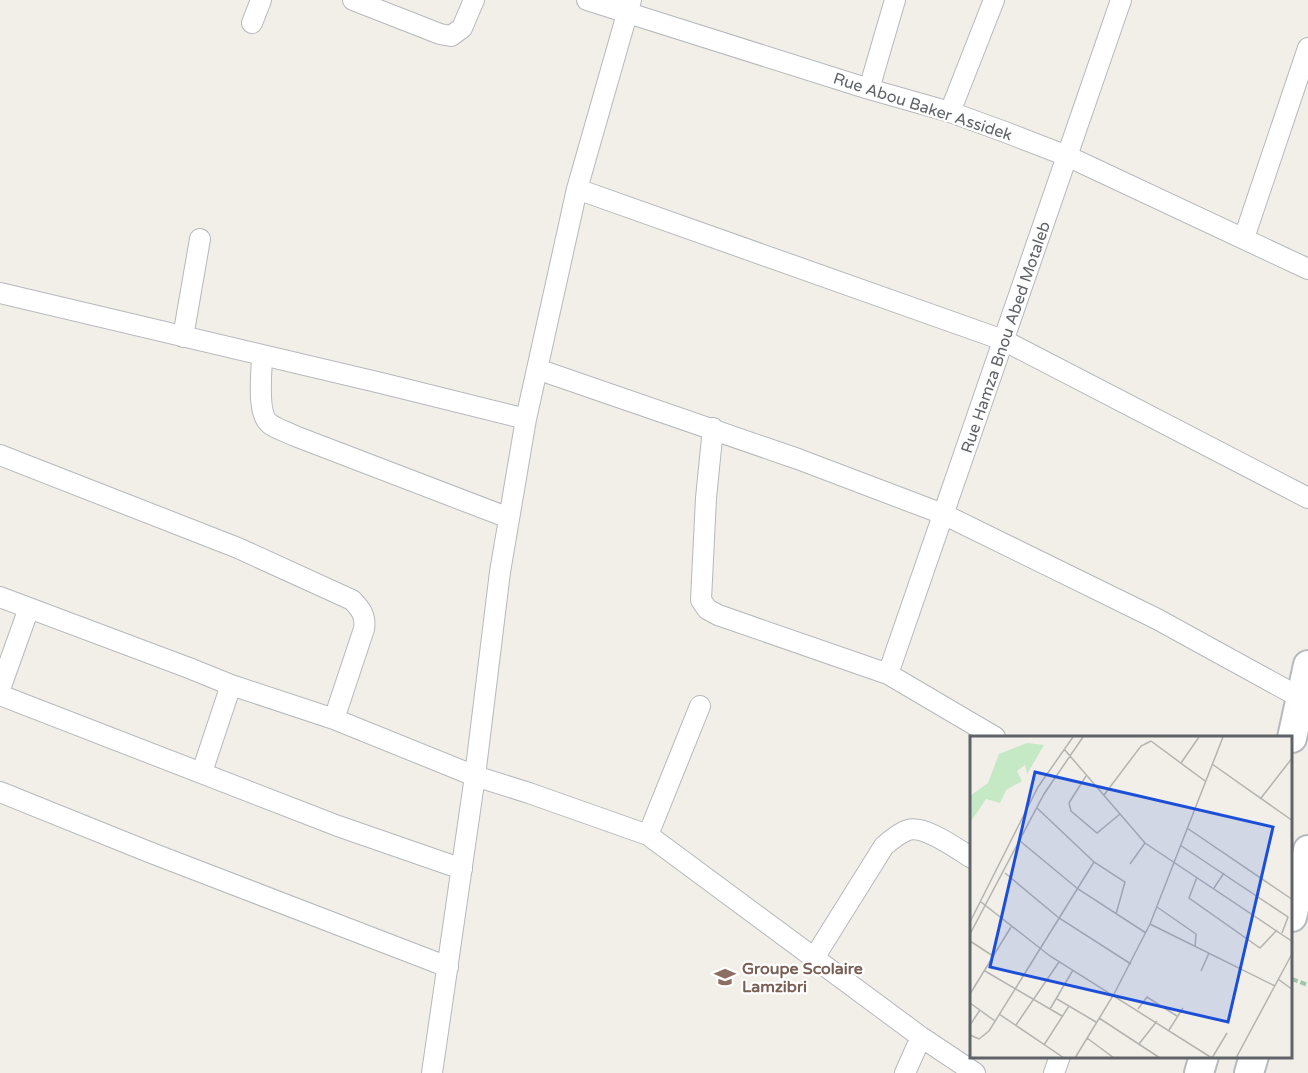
<svg xmlns="http://www.w3.org/2000/svg" width="1308" height="1073" font-family="'Varela Round',sans-serif">
  <style>
    .lines { fill: none; stroke-linecap: round; stroke-linejoin: round }
    .street-casing { stroke: #b5b8bc; stroke-width: 22 }
    .secondary-casing { stroke: #b6babf; stroke-width: 32 }
    .path { stroke: #9cc7a9; stroke-width: 4; stroke-dasharray: 6 3; stroke-linecap: butt }
    .street { stroke: #fff; stroke-width: 20 }
    .secondary { stroke: #fff; stroke-width: 28 }
    .labels { text-anchor: middle; stroke-width: 4.5; stroke-linejoin: round; paint-order: stroke }
    .street-label { font-size: 16px; fill: #5f6368; stroke: #fff }
    .education-label { font-size: 16px; font-weight: bold; fill: #785e54; stroke: #fff; text-anchor: start }
    .inset-road { fill: none; stroke: #b3b3b1; stroke-width: 1.5 }
    .view { fill: #1d4ed8; fill-opacity: 0.15; stroke: #1d4ed8; stroke-width: 3 }
    .inset-edge { fill: none; stroke: #5f6368; stroke-width: 3 }
  </style>
  <rect width="100%" height="100%" fill="#f1efe8"/>
  <g class="lines">
    <defs>
      <path id="street" d="M353 0 440 34 451 36 462 28 474 0
        M587 0 869 89 950 112 1005 132 1067 156 1308 269
        M252 23 261 0
        M869 89 895 0
        M950 112 994 0
        M577 189 1003 340 1308 498
        M1244 238 1308 48
        M0 293 381 383 526 419
        M183 337 200 239
        M262 355C262 371 256 414 270 424 277 429 287 432 295 436L509 518
        M537 369 798 459 943 514 1157 619 1301 698
        M713 428 706 498 701 600 707 609 718 615 888 674 995 737
        M0 455 238 548 352 600C361 609 366 616 364 629L334 719
        M0 597 189 668 231 685 334 719 475 776 529 793 648 835 921 1037 975 1073
        M888 674 1121 0
        M0 689 29 608
        M0 695 338 826 462 869
        M202 772 231 685
        M0 792 149 852 448 967
        M648 835 700 706
        M814 958 884 846C891 840 899 833 908 830 925 825 957 849 972 858
        M432 1073 475 776 500 572 526 419 577 189 631 0
        M905 1073 921 1037
        M1054 1073 1060 1056"/>
      <path id="secondary" d="M1292 738 1308 665
        M1292 917 1308 850
        M1199 1073 1204 1056
        M1249 1073 1254 1056"/>
    </defs>
    <!-- street casing -->
    <use href="#street" class="street-casing"/>
    <!-- secondary casing -->
    <use href="#secondary" class="secondary-casing"/>
    <!-- path -->
    <path class="path" d="M1292 979 1308 985"/>
    <!-- street -->
    <use href="#street" class="street"/>
    <!-- secondary -->
    <use href="#secondary" class="secondary"/>
  </g>
  <!-- icons -->
  <defs>
    <symbol id="school-bare" viewBox="-9 -9 18 18"><path d="M0-5L7-2L0 1L-7-2ZM-4 1L0 2.5L4 1V4Q0 6-4 4Z" fill="#8d6e63" stroke="#fff" stroke-width="2.5" paint-order="stroke"/></symbol>
  </defs>
  <g fill-rule="evenodd">
    <use href="#school-bare" x="710" y="962" width="30" height="30"/>
  </g>
  <g class="labels">
    <!-- street labels -->
    <g class="street-label">
      <text transform="translate(923 106) rotate(18)" y="6">Rue Abou Baker Assidek</text>
      <text transform="translate(1005 337) rotate(-71)" y="6">Rue Hamza Bnou Abed Motaleb</text>
    </g>
    <!-- education labels -->
    <g class="education-label">
      <text x="742" y="974">Groupe Scolaire<tspan x="742" dy="18">Lamzibri</tspan></text>
    </g>
  </g>
  <!-- overview -->
  <g transform="translate(970 736)">
    <rect width="322" height="322" fill="#f1efe8"/>
    <path d="M57 7 74 9 57 38 55 29 47 35 52 45 36 54 30 67 16 63 0 87V60L18 47 29 18Z" fill="#c5e8c5"/>
    <path class="inset-road" d="M181 5 235 45M94 13 175 107 323 206M211 27 229 1M242 28 323 85M116 40 99 67 101 75 127 97 150 78M134 59 171 10 181 5M291 62 323 21M67 72 124 126 155 146 146 178M217 92 323 164M50 105 108 153 176 197M210 109 318 181 312 197M160 128 175 107M35 137 89 182 161 228M227 141 219 162 290 212 307 194M244 152 254 137M11 166 80 220 242 322M187 171 226 198 225 211M0 186 68 51 103 1M180 188 305 250M0 198 74 58 113 1M0 205 23 220M15 235 92 280M231 235 239 217M308 243 323 254M0 258 41 191M87 263 126 286M0 267 25 285M80 273 103 234M168 273 177 261 207 280M29 278 94 322M129 282 190 322M0 289 10 274M46 289 89 226M199 294 213 272M0 299 9 303 19 295 124 126M117 302 144 322M169 308 187 285M74 309 99 270M105 322 144 258 180 188 253 1M242 322 257 297M266 322 323 216"/>
    <path class="view" d="M65 36 303 91 258 286 20 231Z"/>
    <rect width="322" height="322" class="inset-edge"/>
  </g>
</svg>
